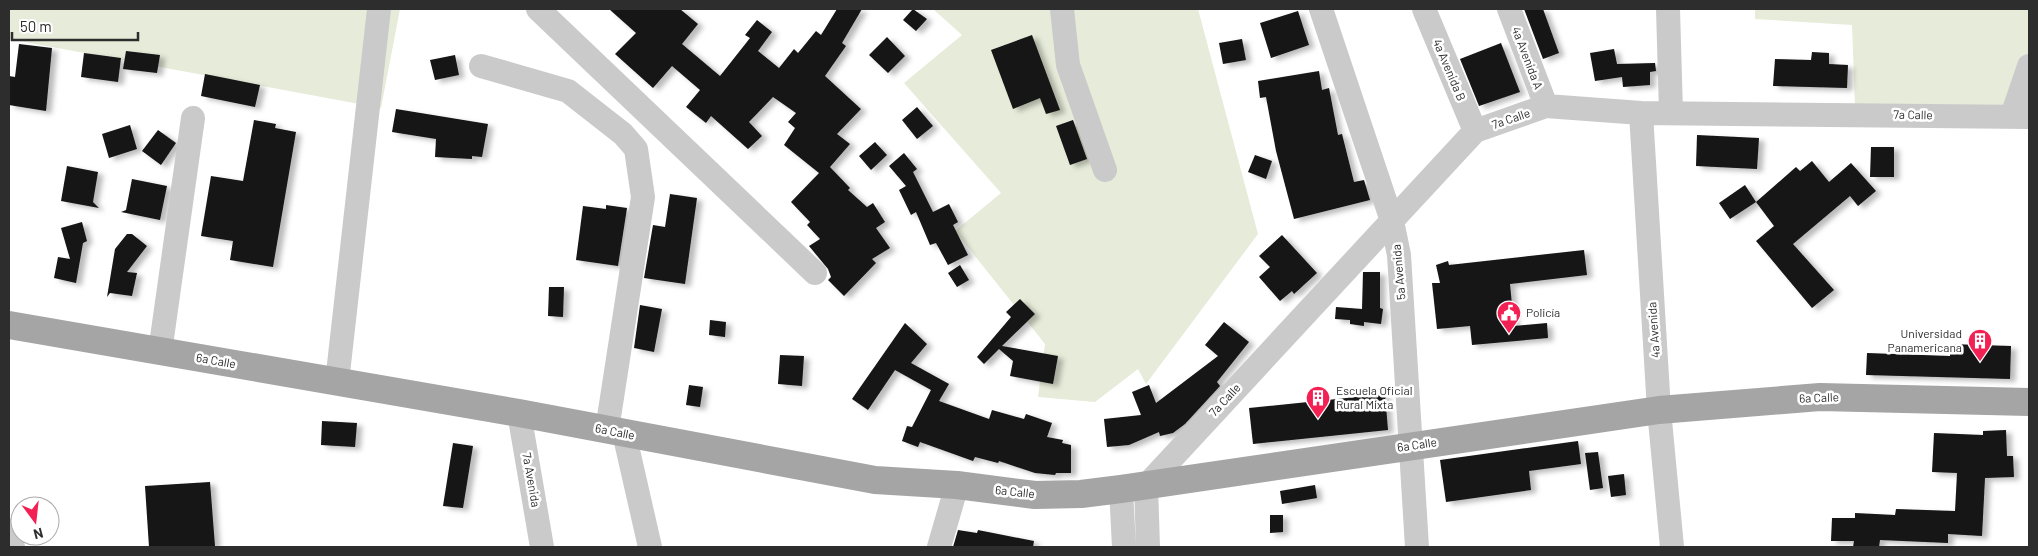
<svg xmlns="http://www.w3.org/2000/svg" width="2038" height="556" font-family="Barlow,sans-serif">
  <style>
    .green { fill: #e6ecd9 }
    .building { fill: #141414; filter: url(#shadow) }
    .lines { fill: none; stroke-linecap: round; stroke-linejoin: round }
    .minor { stroke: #cacaca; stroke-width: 24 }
    .major { stroke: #a5a5a5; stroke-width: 28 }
    .labels { text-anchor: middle; stroke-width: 5; stroke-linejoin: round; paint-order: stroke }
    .street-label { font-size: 12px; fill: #2d2d2d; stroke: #fff }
    .poi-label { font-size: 12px; fill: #2d2d2d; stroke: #fff; text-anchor: start }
  </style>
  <defs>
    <filter id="shadow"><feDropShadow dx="5.5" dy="3" stdDeviation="2.5" flood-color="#0004"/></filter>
  </defs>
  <rect width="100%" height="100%" fill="#fff"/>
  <!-- green -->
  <path class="green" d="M9 9H400L381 108 9 39Z
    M933 9H1198L1258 234 1146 384 1138 369 1095 402 1038 397 1045 344 955 231 1001 193 904 83 962 35Z
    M1755 9H2029V114L1855 106 1852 25 1755 19Z"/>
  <!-- building -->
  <path class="building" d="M609 9H680L698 24 682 44 720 76 750 38 745 35 757 20 772 32 758 51 779 68 794 49 798 53 816 31 821 35 837 9H862L842 43 846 46 825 76 861 109 837 134 850 144 830 167 850 188 848 190 867 207 873 203 885 222 876 228 890 248 872 259 876 263 844 296 828 280 831 277 828 269 809 246 820 239 807 225 810 222 791 202 819 173 784 145 795 128 788 122 796 113 773 97 749 122 762 136 748 149 711 116 706 123 686 107 700 90 672 66 653 88 615 54 636 33Z
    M913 9 927 19 916 31 903 20Z
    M1524 9H1543L1559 53 1543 59Z
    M1298 11 1309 45 1271 58 1260 23Z
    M1032 35 1060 110 1046 114 1040 98 1013 109 991 50Z
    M887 37 905 56 888 73 869 55Z
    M1242 39 1246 60 1223 64 1219 43Z
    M1501 43 1520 92 1479 106 1460 59Z
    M19 44 52 48 46 111 9 105V76L15 77Z
    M1614 49 1617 64 1655 63 1656 71 1650 72V85L1623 87 1622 77 1595 81 1590 53Z
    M126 51 160 55 157 73 123 69Z
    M1812 52 1829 53V64L1848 65 1847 88 1773 86 1775 59 1811 60Z
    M84 53 121 58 118 82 81 77Z
    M455 55 459 75 435 80 430 60Z
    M1319 71 1322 90 1329 88 1338 135 1342 134 1354 182 1364 180 1370 200 1294 219 1276 151 1266 97 1260 98 1258 81Z
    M205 74 260 85 255 107 201 96Z
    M917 107 933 126 917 139 902 120Z
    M396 109 488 124 482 157 472 156V159L435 157 436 139 392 132Z
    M254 120 276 124 275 128 296 132 273 267 230 260 233 241 201 236 211 176 243 181Z
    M1073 120 1087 159 1070 165 1056 126Z
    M130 125 137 149 109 158 102 134Z
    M158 130 176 143 161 165 142 151Z
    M1697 135 1759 138 1757 169 1696 166Z
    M875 142 887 155 871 170 859 156Z
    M1871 147H1894V177H1870Z
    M904 153 917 169 913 172 933 212 949 204 958 222 953 225 968 255 948 265 936 243 930 245 916 212 911 215 899 190 906 186 889 166Z
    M1255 155 1272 161 1266 179 1248 172Z
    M1812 161 1829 182 1851 163 1876 191 1858 206 1850 196 1793 244 1834 290 1812 308 1756 241 1774 226 1756 202 1730 219 1719 203 1745 185 1756 202 1796 167 1800 171Z
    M67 166 98 172 93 202 99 208 61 201Z
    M132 179 167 186 160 220 121 212 126 210Z
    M670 194 697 198 685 284 644 278 653 225 665 227Z
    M606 205 627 208 618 266 576 260 583 206 606 209Z
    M82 222 87 241 83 243 76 283 54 278 58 257 70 259 61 228Z
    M127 234H132L147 246 127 272 137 273 132 296 110 293 107 297 115 249Z
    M1282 235 1317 273 1294 294 1292 291 1280 301 1259 277 1270 267 1259 256Z
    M1584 250 1587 275 1510 284 1514 326 1547 323 1548 338 1472 345 1470 326 1437 329 1432 283H1440L1436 265 1448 261 1449 265Z
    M960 265 969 280 957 287 948 273Z
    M1363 272H1380V308L1383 309 1381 324 1364 322V326L1350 324V320L1335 319 1336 307 1362 309Z
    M549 287H564L563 317 548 316Z
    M1020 299 1035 314 1002 346 1058 356 1053 384 1010 376 1013 361 999 349 984 364 977 357 1011 317 1006 312Z
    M640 305 662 309 654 352 634 348Z
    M710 320 726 322 725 337 709 335Z
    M1224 322 1249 342 1217 382 1220 386 1185 424 1173 433 1160 436 1159 432 1129 445 1107 447 1104 419 1141 415 1132 392 1149 385 1156 403 1218 356 1205 345Z
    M905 323 927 344 911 363 949 384 939 401 989 419 992 410 1024 419 1026 414 1052 423 1047 437 1063 440 1062 443 1071 445V473H1056L1055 475 1035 473 999 461 998 463 975 457 973 461 920 442 918 447 902 441 907 426 912 427 931 390 895 370 868 410 852 399Z
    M1950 344 2011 346 2010 379 1866 375 1867 353 1950 356Z
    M780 355 804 356 802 386 778 384Z
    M689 385 703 387 700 407 686 405Z
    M1385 394 1388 430 1253 444 1249 408Z
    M322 421 357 423 355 447 321 445Z
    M2006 430 2007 456H2013L2014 477 1985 478 1982 536 1948 534V543L1880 540 1879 547H1853L1854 541H1831L1832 518H1855V513L1895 515 1896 509 1955 511 1957 473 1932 472 1934 433 1983 435V431Z
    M1578 441 1581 464 1529 471 1531 490 1446 502 1440 460Z
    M453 443 473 446 463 508 443 506Z
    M1598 452 1603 488 1590 490 1585 453Z
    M1624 474 1626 495 1611 497 1608 476Z
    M210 482 215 546 149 547 145 486Z
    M1315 485 1317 498 1282 504 1280 491Z
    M1270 515H1283V532L1270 533Z
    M958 530 977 533 978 530 1034 541 1033 547H953Z"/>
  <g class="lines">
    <!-- minor -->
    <path class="minor" d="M538 9 815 273
      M1062 9 1068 65 1105 170
      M1321 9 1392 221 1399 255 1417 547
      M1424 9 1475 131
      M1509 9 1546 106
      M1668 9 1671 112
      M481 66 568 91 623 134 636 149 643 197 607 430
      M1641 113 1659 410 1672 547
      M2015 116 2014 110 2029 66
      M160 352 193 118
      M337 382 379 9
      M519 413 542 547
      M624 433 650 547
      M1121 489 1124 547
      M9 530 13 547
      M939 547 957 485
      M1148 547 1146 486 1475 131 1546 106 1641 113 2029 117"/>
    <!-- major -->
    <path class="major" d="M9 325 519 413 875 480 957 485 1035 495 1081 494 1121 489 1659 410 1820 397 2029 402"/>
  </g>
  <!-- icons -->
  <defs>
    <symbol id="civic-pin" viewBox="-11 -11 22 30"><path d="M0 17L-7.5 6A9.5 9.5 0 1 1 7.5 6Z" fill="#f22053" stroke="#fff"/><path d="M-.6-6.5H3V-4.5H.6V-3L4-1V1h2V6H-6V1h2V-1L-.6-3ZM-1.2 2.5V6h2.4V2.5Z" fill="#fff"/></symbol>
    <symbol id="building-pin" viewBox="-11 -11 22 30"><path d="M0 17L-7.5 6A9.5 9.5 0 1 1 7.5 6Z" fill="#f22053" stroke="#fff"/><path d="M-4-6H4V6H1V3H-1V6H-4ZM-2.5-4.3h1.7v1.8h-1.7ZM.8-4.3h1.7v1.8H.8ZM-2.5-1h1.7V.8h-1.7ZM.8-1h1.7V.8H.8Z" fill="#fff"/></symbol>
  </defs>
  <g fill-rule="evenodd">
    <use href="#civic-pin" x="1495" y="299" width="28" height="38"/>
    <use href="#building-pin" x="1966" y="327" width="28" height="38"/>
    <use href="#building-pin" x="1304" y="384" width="28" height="38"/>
  </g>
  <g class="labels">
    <!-- street labels -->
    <g class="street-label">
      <text transform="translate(1527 58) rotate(69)" y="4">4a Avenida A</text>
      <text transform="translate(1449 70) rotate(67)" y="4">4a Avenida B</text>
      <text transform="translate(1913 115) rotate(1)" y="4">7a Calle</text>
      <text transform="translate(1511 119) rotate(-19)" y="4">7a Calle</text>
      <text transform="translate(1399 272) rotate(-95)" y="4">5a Avenida</text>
      <text transform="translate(1654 330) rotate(-94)" y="4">4a Avenida</text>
      <text transform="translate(216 361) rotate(10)" y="4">6a Calle</text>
      <text transform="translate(1819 398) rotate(-2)" y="4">6a Calle</text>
      <text transform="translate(1225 400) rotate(-47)" y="4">7a Calle</text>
      <text transform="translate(615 432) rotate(11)" y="4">6a Calle</text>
      <text transform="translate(1417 445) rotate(-8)" y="4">6a Calle</text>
      <text transform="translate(531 480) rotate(80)" y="4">7a Avenida</text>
      <text transform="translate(1015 492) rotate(6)" y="4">6a Calle</text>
    </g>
    <!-- poi labels -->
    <g class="poi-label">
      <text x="1526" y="317">Policía</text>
      <text x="1962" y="338" text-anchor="end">Universidad<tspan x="1962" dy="14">Panamericana</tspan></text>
      <text x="1336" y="395">Escuela Oficial<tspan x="1336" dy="14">Rural Mixta</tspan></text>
    </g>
  </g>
  <!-- border -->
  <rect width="2038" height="556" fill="none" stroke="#2d2d2d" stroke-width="20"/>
  <!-- north arrow -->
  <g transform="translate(35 521) rotate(165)"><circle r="24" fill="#ffffff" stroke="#ababab"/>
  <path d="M0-4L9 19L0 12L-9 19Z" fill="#f22053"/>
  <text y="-8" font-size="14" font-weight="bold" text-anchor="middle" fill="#2d2d2d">N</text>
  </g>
  <!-- scale -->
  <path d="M12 32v8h126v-8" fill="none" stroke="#2d2d2d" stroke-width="2.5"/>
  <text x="20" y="32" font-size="15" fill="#2d2d2d" stroke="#ffffff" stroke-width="4" paint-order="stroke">50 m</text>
</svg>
